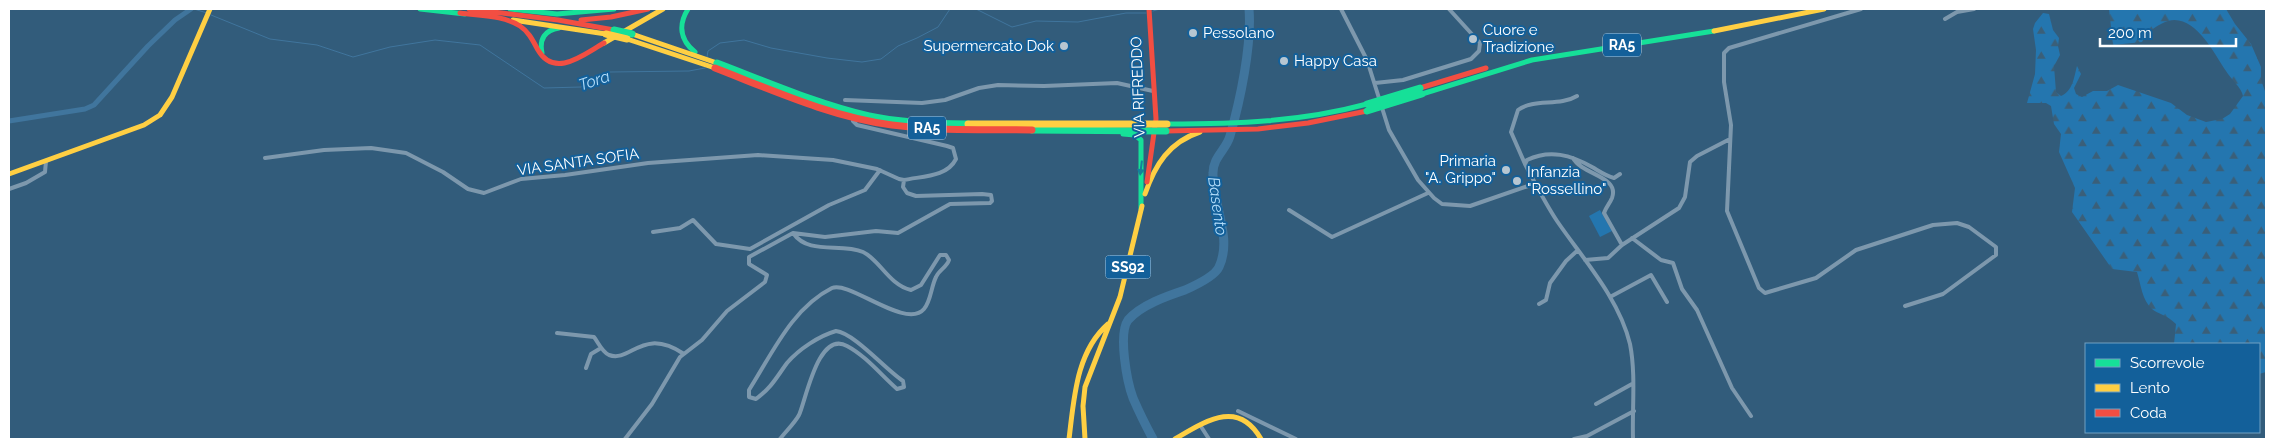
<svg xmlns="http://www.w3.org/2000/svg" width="2275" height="448" font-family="Raleway,sans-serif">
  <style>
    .forest { fill: url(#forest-firs) }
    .park { fill: #2476af }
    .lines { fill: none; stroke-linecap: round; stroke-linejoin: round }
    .stream { stroke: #40759d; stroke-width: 1 }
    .canal { stroke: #40759d; stroke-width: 5 }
    .river { stroke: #40759d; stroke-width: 9 }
    .street { stroke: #7d98ad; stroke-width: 4 }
    .fast { stroke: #16e098; stroke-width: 5 }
    .slow { stroke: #ffcf43; stroke-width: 5 }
    .jam { stroke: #f24e42; stroke-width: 5 }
    .fast-bridge { stroke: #16e098; stroke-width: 7 }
    .slow-bridge { stroke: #ffcf43; stroke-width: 7 }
    .jam-bridge { stroke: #f24e42; stroke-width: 7 }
    .oneway { fill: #14809a }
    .poi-dot { fill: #b7c6d1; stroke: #13609a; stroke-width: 2 }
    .labels { text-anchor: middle; stroke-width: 4; stroke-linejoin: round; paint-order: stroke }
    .shield { fill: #13609a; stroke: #b8cfe1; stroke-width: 1 }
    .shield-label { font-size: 14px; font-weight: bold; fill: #fff }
    .poi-label { font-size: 15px; fill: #fff; stroke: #13609a; text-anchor: start }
    .street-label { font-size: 15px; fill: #fff; stroke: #13609a }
    .water-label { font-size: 16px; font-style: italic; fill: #b3ddfa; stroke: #13609a }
  </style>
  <defs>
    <pattern id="forest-firs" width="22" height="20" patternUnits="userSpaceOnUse" patternTransform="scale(1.25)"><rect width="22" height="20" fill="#2476af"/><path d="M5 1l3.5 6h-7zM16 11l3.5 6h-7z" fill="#3a5f79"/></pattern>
  </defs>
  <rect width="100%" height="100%" fill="#325c7b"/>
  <!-- forest -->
  <path class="forest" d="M2109 9H2226L2235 24 2251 44 2261 67V80L2266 94V372L2259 374V344H2174L2176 324C2167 315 2158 314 2152 309 2142 300 2141 285 2137 272L2112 269 2072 212 2075 188 2059 152 2061 134 2054 124 2051 106 2046 103H2027L2035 74 2036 50 2033 29 2035 23 2043 13 2049 14 2053 30 2059 38 2058 46 2060 55 2054 66 2056 92 2061 96C2073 91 2074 77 2077 66L2081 74 2074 88 2076 94 2082 97 2093 91H2107L2118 85 2171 103 2187 115 2206 122 2222 119 2230 114 2243 96C2242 88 2230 78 2226 71 2212 50 2191 7 2161 24 2153 28 2147 33 2142 42L2113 45Z"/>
  <!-- park -->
  <path class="park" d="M1600 210 1612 231 1600 237 1589 216Z"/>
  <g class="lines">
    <!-- stream -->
    <path class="stream" d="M194 9 207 13
      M976 9 1012 27 1036 21 1078 22 1126 13H1146
      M1153 11 1160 9
      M211 15 270 39 317 45 353 57 390 47 435 40 480 45 544 88 581 87 610 72 689 71 705 68
      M707 57 708 51 720 43 744 40 771 48 827 58 862 62 881 59 898 46 917 38 938 27 950 9"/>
    <!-- canal -->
    <path class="canal" d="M9 121 85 109 94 105 148 46 175 20 191 9"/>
    <!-- river -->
    <path class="river" d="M1153 439C1146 426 1139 412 1133 398 1127 382 1118 334 1128 320 1141 305 1167 296 1185 290 1194 286 1215 276 1219 267 1233 237 1212 204 1213 173 1213 157 1226 150 1230 136 1240 101 1252 45 1249 9"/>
    <!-- street -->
    <path class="street" d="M1341 9 1367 60 1389 130 1418 180 1434 198 1442 204 1470 206 1528 186 1534 182
      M1861 9 1729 48 1724 53V82L1731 125 1727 211 1759 288 1765 293 1816 278 1856 250 1933 225 1957 223 1969 227 1996 247V255L1943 294 1905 306
      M1945 19 1957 12 1974 9
      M1375 83 1403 80 1471 59 1479 51 1480 43 1449 9
      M845 100 922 103 945 100 979 88 998 85 1044 86 1117 83 1153 91
      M265 158 324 150 371 148 406 153 443 172 468 189 484 193 521 179 565 175 648 163 758 155 833 160 877 169 899 179 904 180C923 176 947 177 956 159L953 148 947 146 857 125 853 121
      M1573 158C1582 175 1620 176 1612 198 1610 203 1606 207 1604 213L1622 245
      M1525 164 1511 132 1518 110C1534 98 1559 107 1577 96
      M1620 174 1614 178C1606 176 1599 171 1592 167 1571 155 1550 149 1527 160L1525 164C1535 183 1545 203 1557 221 1583 259 1619 298 1630 344 1636 374 1632 409 1633 439
      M9 189 26 183 45 172 46 161
      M1289 210 1332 237 1428 193
      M653 232 680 228 693 220 716 244 750 249 829 205 865 190 880 170
      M793 233 825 237 876 231 898 233 950 204 990 203 992 201 991 195 982 194 916 196 907 193 903 187 904 180
      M1632 238 1661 260 1673 263 1682 289 1697 310 1732 388 1751 416
      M1585 260 1608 258 1622 245 1679 208 1685 197 1690 162 1697 156 1730 139
      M1610 297 1651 275 1667 302
      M1539 304 1546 300 1550 283 1566 261 1578 250
      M557 333 594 337C598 342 602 352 609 355 631 363 642 326 684 354
      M586 368 591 354 601 348
      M1596 404 1632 384
      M1238 411 1296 439
      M1200 425 1209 439
      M625 439 652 404 680 357 702 340 727 311 765 282 767 275 749 264V257L793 233
      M780 439C786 431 794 424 799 415 806 400 818 330 847 346 866 356 881 375 897 389L904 387 903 381C885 369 854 333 836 331 819 336 799 349 787 363 776 378 772 387 756 399L749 397V390C772 354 792 308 832 288 849 280 906 330 924 309 931 301 931 287 936 277 939 270 947 267 949 260L946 255H940L921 285 911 290C889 285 879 259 863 252 841 242 809 256 793 233
      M1574 439 1587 436 1634 411"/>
    <!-- fast -->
    <path class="fast" d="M420 9 465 14
      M510 9 557 14 614 9
      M688 9C678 25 680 40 695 52
      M542 53C539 39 545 30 559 28
      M1422 94 1532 60 1714 31
      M1167 124C1235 124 1301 122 1367 104
      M1123 134 1135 135 1141 140V209"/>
    <!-- slow -->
    <path class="slow" d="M513 20 606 34
      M1714 31 1824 9
      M632 34 717 63
      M627 39 715 68
      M604 43 663 9
      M9 174 144 125 160 115 172 97 210 9
      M1145 194C1155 165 1169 142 1200 132
      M1069 439C1074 399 1076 352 1108 324
      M1085 439 1083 406 1085 387 1120 297 1142 206
      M1175 439C1206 421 1238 399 1261 439"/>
    <!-- jam -->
    <path class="jam" d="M469 9 558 20 614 30
      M460 13C479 16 503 15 520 26 529 32 533 41 538 50 555 79 584 54 604 43
      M581 20 611 17 648 9
      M1420 88 1486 68
      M1166 131 1258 129 1308 123 1367 111
      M1147 182 1156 119 1149 9"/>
    <!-- fast-bridge -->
    <path class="fast-bridge" d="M614 30 632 34
      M717 63C767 82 817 104 869 116 901 123 935 124 968 124
      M1367 104 1420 88
      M1367 111 1422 94
      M1032 130 1166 131"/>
    <!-- slow-bridge -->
    <path class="slow-bridge" d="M606 34 627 39
      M968 124H1167"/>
    <!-- jam-bridge -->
    <path class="jam-bridge" d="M715 68C772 90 831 117 892 125 938 131 986 129 1032 130"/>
  </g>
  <!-- one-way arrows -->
  <defs><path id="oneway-solid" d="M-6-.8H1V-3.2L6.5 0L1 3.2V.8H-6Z" transform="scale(1.25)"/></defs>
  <use class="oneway" href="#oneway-solid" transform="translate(1141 168) rotate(97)"/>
  <!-- markers -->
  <g class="poi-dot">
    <circle cx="1193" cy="33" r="5"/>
    <circle cx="1473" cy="39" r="5"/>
    <circle cx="1064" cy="46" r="5"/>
    <circle cx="1284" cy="61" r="5"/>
    <circle cx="1506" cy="170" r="5"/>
    <circle cx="1517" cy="181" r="5"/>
  </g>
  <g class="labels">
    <!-- shield labels -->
    <g class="shield">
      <rect x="1603" y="33.5" width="38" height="23" rx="4"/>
      <rect x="908" y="116.5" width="38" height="23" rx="4"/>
      <rect x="1105.5" y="255.5" width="45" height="23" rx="4"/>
    </g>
    <g class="shield-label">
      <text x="1622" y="50">RA5</text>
      <text x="927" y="133">RA5</text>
      <text x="1128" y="272">SS92</text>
    </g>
    <!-- poi labels -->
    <g class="poi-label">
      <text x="1483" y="35">Cuore e<tspan x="1483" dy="17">Tradizione</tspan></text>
      <text x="1203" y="38">Pessolano</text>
      <text x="1054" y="51" text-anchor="end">Supermercato Dok</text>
      <text x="1294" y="66">Happy Casa</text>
      <text x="1496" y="166" text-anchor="end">Primaria<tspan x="1496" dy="17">"A. Grippo"</tspan></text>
      <text x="1527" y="177">Infanzia<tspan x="1527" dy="17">"Rossellino"</tspan></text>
    </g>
    <!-- street labels -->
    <g class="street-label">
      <text transform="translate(1138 87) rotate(-92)" y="5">VIA RIFREDDO</text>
      <text transform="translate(578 162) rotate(-8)" y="5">VIA SANTA SOFIA</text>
    </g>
    <!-- water labels -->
    <g class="water-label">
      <text transform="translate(594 80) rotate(-19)" y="6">Tora</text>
      <text transform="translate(1218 206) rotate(82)" y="6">Basento</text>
    </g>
  </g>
  <!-- border -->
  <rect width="2275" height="448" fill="none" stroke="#ffffff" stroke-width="20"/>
  <!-- legend -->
  <rect x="2085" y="343" width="175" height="90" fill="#13609a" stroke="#71a0c2"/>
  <rect x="2095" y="359" width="25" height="8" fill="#16e098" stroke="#71a0c2"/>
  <text x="2130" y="368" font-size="15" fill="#ffffff">Scorrevole</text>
  <rect x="2095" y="384" width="25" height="8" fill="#ffcf43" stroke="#71a0c2"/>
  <text x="2130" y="393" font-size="15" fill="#ffffff">Lento</text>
  <rect x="2095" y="409" width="25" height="8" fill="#f24e42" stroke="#71a0c2"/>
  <text x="2130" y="418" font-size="15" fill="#ffffff">Coda</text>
  <!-- scale -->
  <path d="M2100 38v8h136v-8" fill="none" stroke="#ffffff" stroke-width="2.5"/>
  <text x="2108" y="38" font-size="15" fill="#ffffff" stroke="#13609a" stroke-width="4" paint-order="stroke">200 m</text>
</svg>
